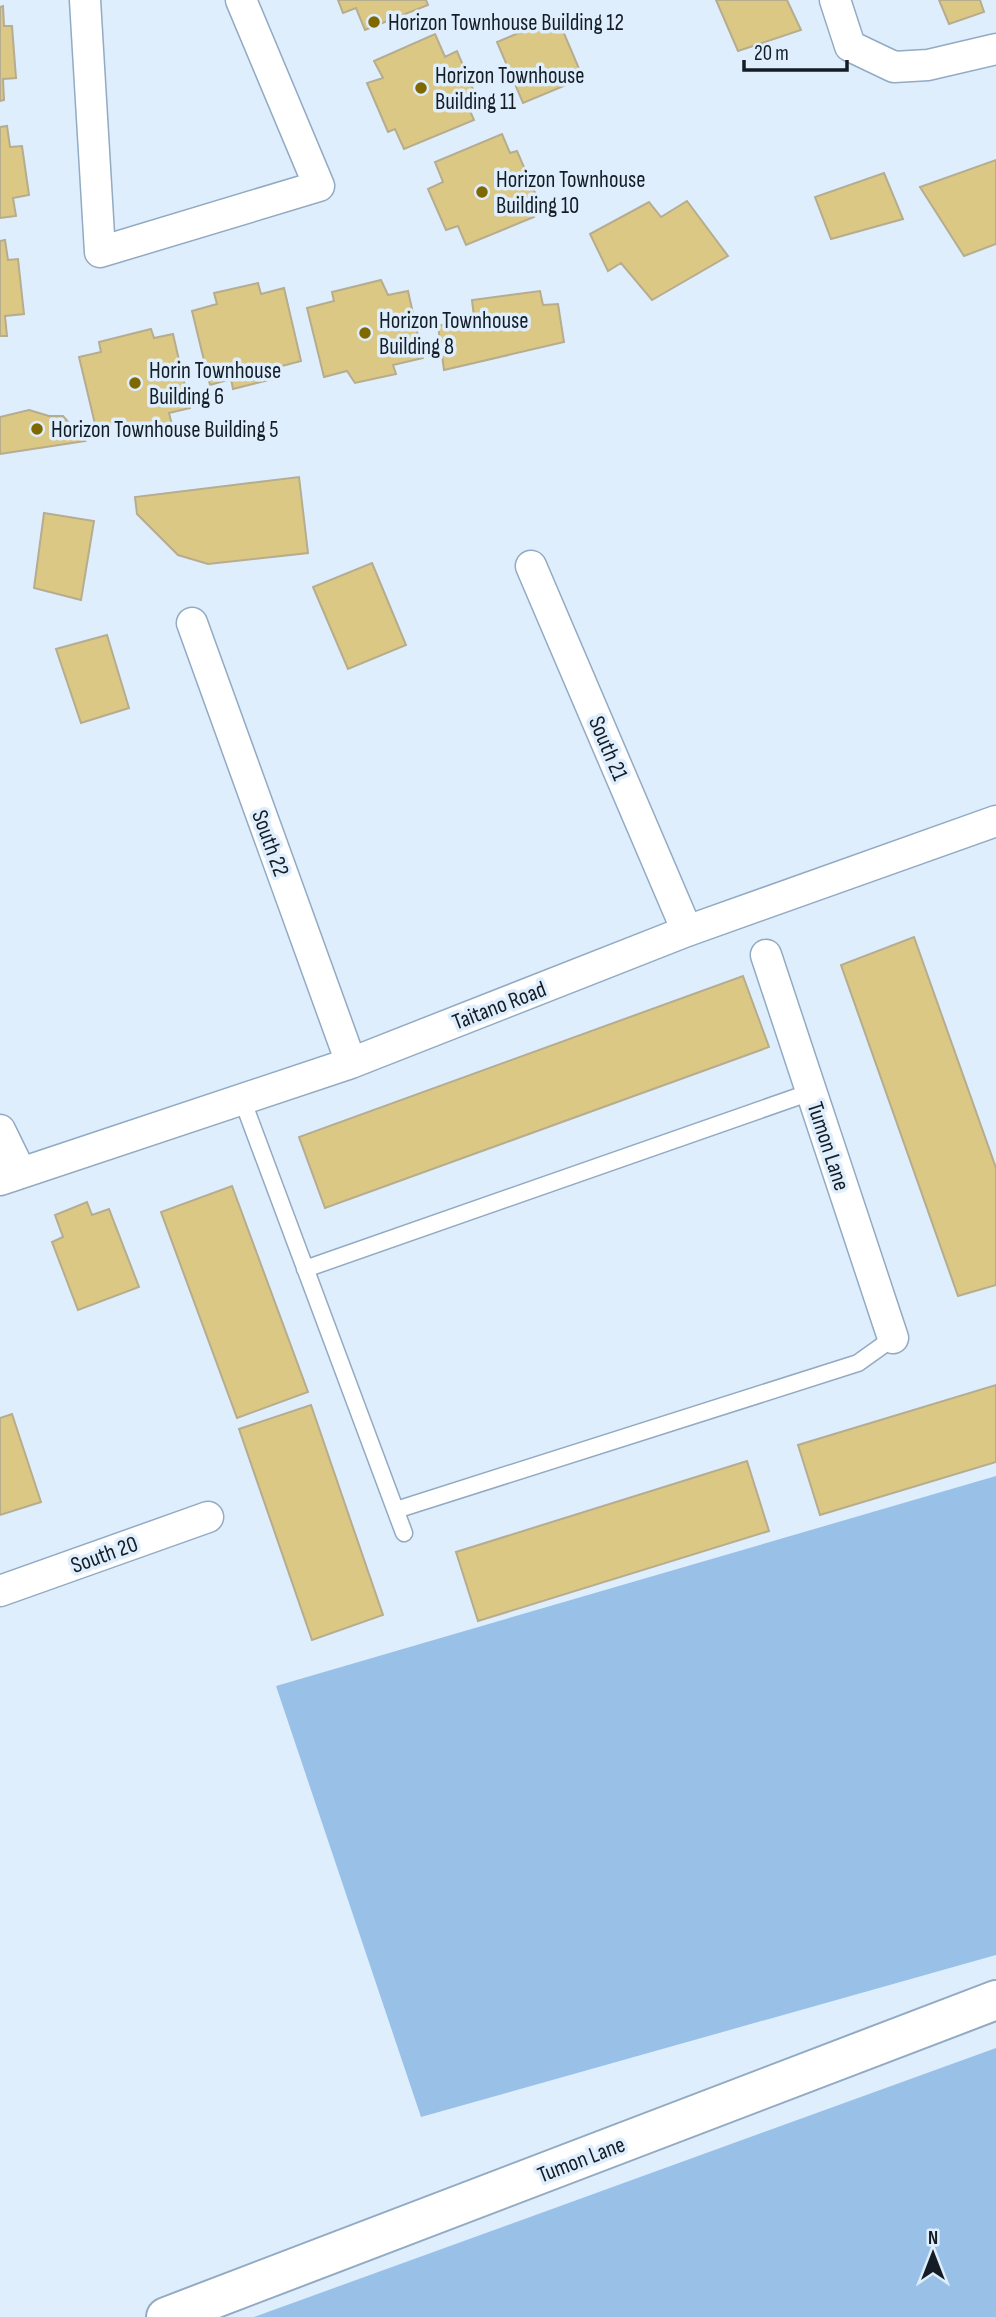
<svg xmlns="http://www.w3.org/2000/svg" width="996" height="2317" font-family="'Sofia Sans Condensed',sans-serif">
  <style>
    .green { fill: #99c1e8 }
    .building { fill: #dcc885; stroke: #b6ac8e; stroke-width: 2 }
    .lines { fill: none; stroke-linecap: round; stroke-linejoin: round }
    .service-casing { stroke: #92aac2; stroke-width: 19 }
    .minor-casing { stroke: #92aac2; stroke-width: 33 }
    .tertiary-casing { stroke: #92aac2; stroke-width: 42 }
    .service { stroke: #fff; stroke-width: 16 }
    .minor { stroke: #fff; stroke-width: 30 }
    .tertiary { stroke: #fff; stroke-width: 38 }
    .poi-dot { fill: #806800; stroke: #dfeefd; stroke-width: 2.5 }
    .labels { text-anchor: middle; stroke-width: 7; stroke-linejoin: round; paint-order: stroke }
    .poi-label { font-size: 23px; fill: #141d26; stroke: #dfeefd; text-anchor: start }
    .street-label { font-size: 23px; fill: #141d26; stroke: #dfeefd }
  </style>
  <rect width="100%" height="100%" fill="#dfeefd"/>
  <!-- green -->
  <path class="green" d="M996 1476V1955L421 2117 276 1686Z
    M996 2048V2317H254Z"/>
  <!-- building -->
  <path class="building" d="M338 0H426L428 5 365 30 356 8 343 13Z
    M716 0H787L801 30 738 51Z
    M939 0H980L984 12 949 24Z
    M3 6 4 26H12L16 78 3 79 4 100 0 101V7Z
    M557 17 583 78 523 103 497 42Z
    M435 34 445 57 457 51 475 94 466 102 474 120 404 149 395 129 388 132 367 83 383 78 374 61Z
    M7 126 10 147 22 146 29 195 13 198 16 216 0 218V127Z
    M502 134 510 153 517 151 536 195 526 199 534 217 466 245 458 226 446 230 428 189 443 182 435 162Z
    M996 160V244L964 256 920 187Z
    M884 173 903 219 831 239 815 197Z
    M687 201 728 256 652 300 621 263 608 271 590 234 649 202 661 217Z
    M5 240 8 260 18 259 24 314 5 316 7 336H0V241Z
    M381 280 388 295 408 291 423 358 393 365 396 374 355 383 347 371 324 377 307 308 334 301 332 292Z
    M258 283 261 294 284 288 301 361 278 367 281 377 233 389 231 379 210 385 192 311 217 304 214 293Z
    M540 291 543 305 558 304 564 342 444 370 438 326 474 317 472 300Z
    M151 329 154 338 173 334 190 408 169 413 172 425 123 436 116 423 96 428 79 357 101 352 99 342Z
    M29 410 49 416H63L85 441 0 454V417Z
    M299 477 308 553 208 564 178 555 137 514 135 497Z
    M44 513 94 521 81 600 34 588Z
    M372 563 406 645 348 669 313 587Z
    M107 635 129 708 81 723 56 649Z
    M914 937 996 1168V1285L958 1296 841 965Z
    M743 976 769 1047 325 1208 299 1137Z
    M232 1186 308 1392 237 1418 161 1212Z
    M87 1202 92 1215 109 1209 139 1287 78 1310 52 1242 63 1237 55 1215Z
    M996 1385V1462L820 1515 798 1445Z
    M311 1405 383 1615 312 1640 239 1429Z
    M12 1414 41 1502 0 1515V1418Z
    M747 1461 769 1531 478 1621 456 1552Z"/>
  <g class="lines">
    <defs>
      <path id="service" d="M242 1099 404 1533
        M305 1269 811 1092
        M396 1510 858 1363 893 1338"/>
      <path id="minor" d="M85 0 100 252 319 186 241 0
        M835 0 850 46 894 67 928 65 996 49
        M531 566 687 931
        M192 623 351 1063
        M766 955 893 1338
        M0 1130 21 1173
        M0 1180 351 1063 687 931 996 821
        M0 1591 208 1517"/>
      <path id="tertiary" d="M166 2317 996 2000"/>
    </defs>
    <!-- service casing -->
    <use href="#service" class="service-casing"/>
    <!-- minor casing -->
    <use href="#minor" class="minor-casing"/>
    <!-- tertiary casing -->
    <use href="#tertiary" class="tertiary-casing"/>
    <!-- service -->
    <use href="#service" class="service"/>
    <!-- minor -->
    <use href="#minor" class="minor"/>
    <!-- tertiary -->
    <use href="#tertiary" class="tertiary"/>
  </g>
  <!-- markers -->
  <g class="poi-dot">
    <circle cx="374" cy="22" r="7"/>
    <circle cx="421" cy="88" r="7"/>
    <circle cx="482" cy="192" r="7"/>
    <circle cx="365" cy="333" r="7"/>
    <circle cx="135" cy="383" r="7"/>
    <circle cx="37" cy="429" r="7"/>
  </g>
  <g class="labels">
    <!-- poi labels -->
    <g class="poi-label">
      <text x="388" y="30">Horizon Townhouse Building 12</text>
      <text x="435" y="83">Horizon Townhouse<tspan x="435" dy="26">Building 11</tspan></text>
      <text x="496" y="187">Horizon Townhouse<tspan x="496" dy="26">Building 10</tspan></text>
      <text x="379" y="328">Horizon Townhouse<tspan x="379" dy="26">Building 8</tspan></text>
      <text x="149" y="378">Horin Townhouse<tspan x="149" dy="26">Building 6</tspan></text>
      <text x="51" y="437">Horizon Townhouse Building 5</text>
    </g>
    <!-- street labels -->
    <g class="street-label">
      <text transform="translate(609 748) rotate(67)" y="8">South 21</text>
      <text transform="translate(271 843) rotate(70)" y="8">South 22</text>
      <text transform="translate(499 1005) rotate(-21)" y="8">Taitano Road</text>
      <text transform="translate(829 1146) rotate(72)" y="8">Tumon Lane</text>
      <text transform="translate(104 1554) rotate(-20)" y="8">South 20</text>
      <text transform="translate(581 2159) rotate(-21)" y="8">Tumon Lane</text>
    </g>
  </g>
  <!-- north arrow -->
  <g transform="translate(933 2254)" stroke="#dfeefd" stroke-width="5" paint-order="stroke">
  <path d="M0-5L12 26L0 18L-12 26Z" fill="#141d26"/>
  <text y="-10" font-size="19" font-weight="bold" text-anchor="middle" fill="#141d26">N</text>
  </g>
  <!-- scale -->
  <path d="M744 60v10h103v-10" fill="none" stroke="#141d26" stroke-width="3.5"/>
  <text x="754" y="60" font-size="21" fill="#141d26" stroke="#dfeefd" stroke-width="5" paint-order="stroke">20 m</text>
</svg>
